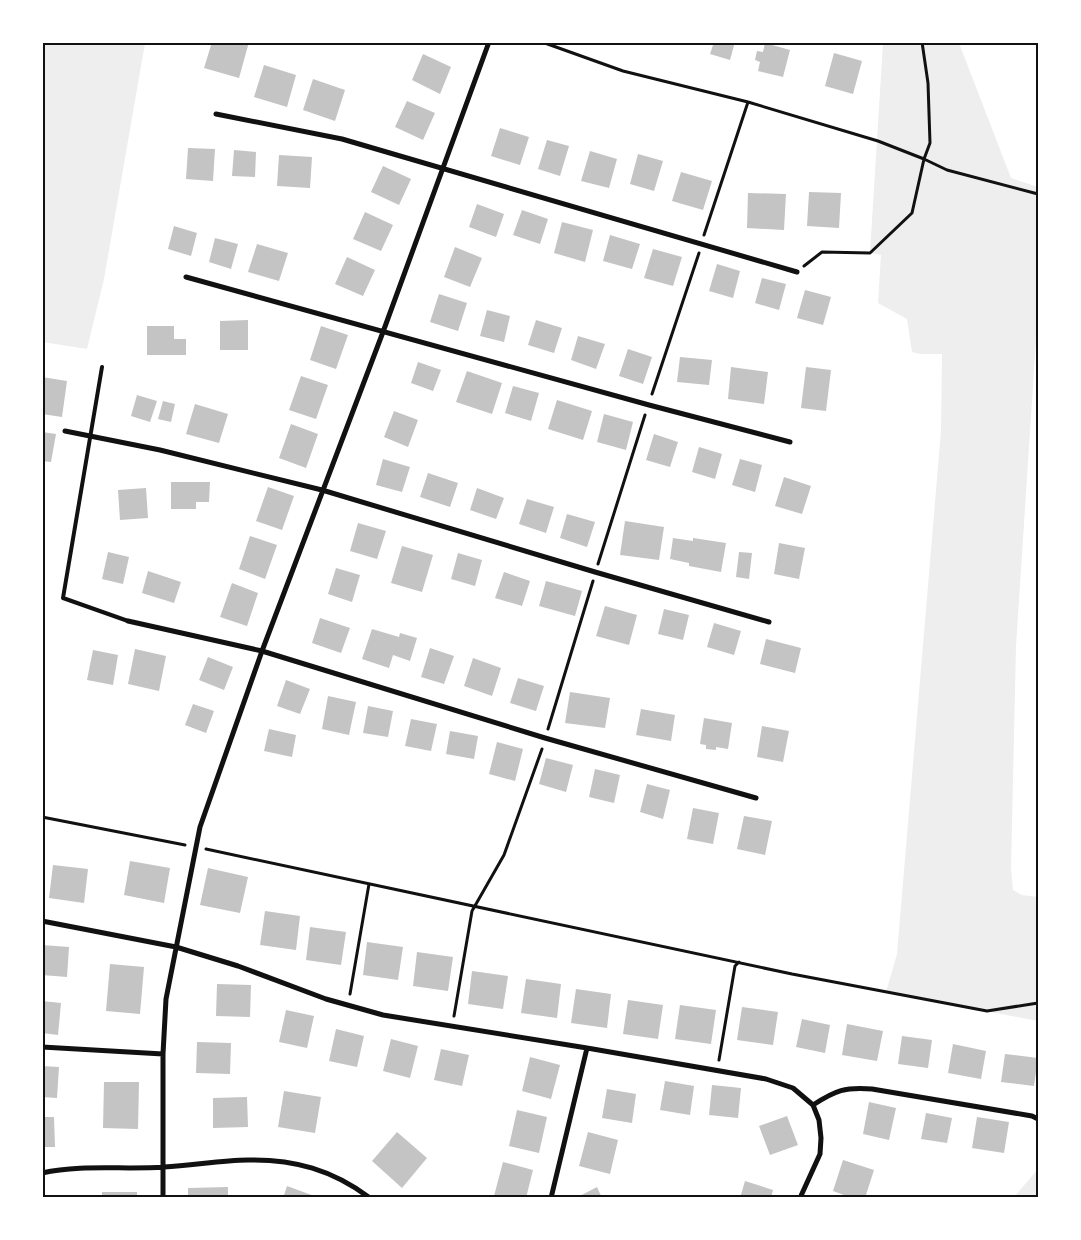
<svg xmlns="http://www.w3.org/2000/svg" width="1081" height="1240" font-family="Bitter,serif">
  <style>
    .green { fill: #eee }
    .building { fill: #c4c4c4 }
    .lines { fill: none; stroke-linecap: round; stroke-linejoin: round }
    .path { stroke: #111; stroke-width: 3 }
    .service { stroke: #111; stroke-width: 4 }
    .minor { stroke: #111; stroke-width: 5 }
    .neatline { fill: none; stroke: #111; stroke-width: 2 }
  </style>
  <rect width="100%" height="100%" fill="#fff"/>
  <!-- green -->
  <path class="green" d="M42 43H145L104 279 87 349 43 342Z
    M883 43H959L1011 178 1038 187V309L1016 646 1011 868 1013 890 1022 895 1038 897V1021L886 992 897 954 941 431 942 354H920L912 352 907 319 878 303 881 255 870 253Z
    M1038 1169V1197H1014Z"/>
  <!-- building -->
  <path class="building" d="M212 42H249L239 78 204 68Z
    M714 42H735L730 60 710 54Z
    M765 43 790 50 783 77 758 71 760 62 755 60 757 51 763 52Z
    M834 53 862 61 853 94 825 86Z
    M423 54 451 67 440 94 412 80Z
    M264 65 296 75 287 107 254 97Z
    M313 79 345 90 335 121 303 110Z
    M407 101 435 113 423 140 395 127Z
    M500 128 529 137 520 165 491 156Z
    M547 140 569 146 560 176 538 169Z
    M188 148 215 149 213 181 186 179Z
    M234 150 256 152 255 177 232 176Z
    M590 151 617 159 609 188 581 181Z
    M638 154 663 161 654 191 630 184Z
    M279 155 312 157 310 188 277 186Z
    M383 166 411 179 399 205 371 192Z
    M681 172 712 181 703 210 672 201Z
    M809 192 841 193 839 228 807 226Z
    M748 193 786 194 784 230 747 228Z
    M477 204 504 214 496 237 469 227Z
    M522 210 548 219 540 244 513 235Z
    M365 212 393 225 381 251 353 239Z
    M562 222 593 230 585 262 554 253Z
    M174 226 197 233 191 256 168 249Z
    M610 235 640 244 632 269 603 261Z
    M215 238 238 244 231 269 209 262Z
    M257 244 288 253 279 281 248 272Z
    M455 247 482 258 470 287 444 277Z
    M653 249 682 257 673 286 644 278Z
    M347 257 375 270 363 296 335 284Z
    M717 264 740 271 733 298 709 291Z
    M762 278 786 284 779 310 755 303Z
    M805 290 831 297 823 325 797 318Z
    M439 294 467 303 458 331 430 322Z
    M487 310 510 316 504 342 480 336Z
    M248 320V350H220V321Z
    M536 320 562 328 554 353 528 345Z
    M147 326H174V339H186V355H147Z
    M321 326 348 335 336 369 310 360Z
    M578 336 605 344 596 369 571 360Z
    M628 349 652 357 643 384 619 376Z
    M680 357 712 360 709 385 677 382Z
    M418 362 441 370 433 391 411 383Z
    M731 367 768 372 764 404 728 399Z
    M806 367 831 370 826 411 801 408Z
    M467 371 502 383 492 414 456 402Z
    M301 376 328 385 316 419 289 410Z
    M42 377 67 381 62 417 42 414Z
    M513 386 539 393 531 421 505 413Z
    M137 395 157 401 150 422 131 416Z
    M557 400 592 411 583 440 548 429Z
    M163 401 175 404 171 422 158 419Z
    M195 404 228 414 219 443 186 434Z
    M394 411 418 420 408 447 384 437Z
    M604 414 633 422 626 450 597 442Z
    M291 424 318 434 306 468 279 458Z
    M42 432 56 434 51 462 42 461Z
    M654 434 678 442 670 467 646 460Z
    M699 447 722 454 715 479 692 472Z
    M383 459 410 467 402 492 376 485Z
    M740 459 762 465 755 492 732 485Z
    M428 473 458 483 450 507 420 497Z
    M784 477 811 486 802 514 775 506Z
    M171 482H210L209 502H196V509H171Z
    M268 487 294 496 282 530 256 521Z
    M146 488 148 518 120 520 118 490Z
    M477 488 504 498 496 519 470 510Z
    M527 499 554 507 546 533 519 524Z
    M567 514 595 522 587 547 560 538Z
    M625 521 664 527 659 560 620 555Z
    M358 523 386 531 377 559 350 551Z
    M250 536 277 545 265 579 239 569Z
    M673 538 693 541V538L726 543 721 572 689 566V563L670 559Z
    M779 543 805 548 799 579 774 574Z
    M402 546 433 555 422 592 391 583Z
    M108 552 129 557 123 584 102 579Z
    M739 552 752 553 749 579 736 577Z
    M458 553 482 560 475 586 451 579Z
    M336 568 360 575 352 602 328 594Z
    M148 571 181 582 174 603 142 593Z
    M504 572 530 581 522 606 495 598Z
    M546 581 582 591 575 616 539 606Z
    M232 583 258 593 247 626 220 617Z
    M605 606 637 615 629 645 596 636Z
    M664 609 689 615 683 640 658 634Z
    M320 618 350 628 341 653 312 643Z
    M714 623 741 631 734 655 707 647Z
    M372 629 399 637 400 633 417 638 410 661 393 655 389 668 362 659Z
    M766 639 801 648 795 673 760 664Z
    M430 648 454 656 444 684 421 677Z
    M135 649 166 656 159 691 128 684Z
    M93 650 118 655 113 685 87 680Z
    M208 657 233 667 224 690 199 680Z
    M473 658 501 668 492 696 464 686Z
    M518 678 544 686 536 711 510 703Z
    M286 680 310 689 300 714 277 706Z
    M570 692 610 698 605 728 565 723Z
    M328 696 356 702 349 735 322 729Z
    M193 704 214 711 206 733 185 725Z
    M368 706 393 711 388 737 363 733Z
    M641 709 675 715 671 741 636 735Z
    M704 718 732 723 728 749 716 747V750L706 749V745L700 744Z
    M411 719 437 724 431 751 405 746Z
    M762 726 789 731 783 762 757 757Z
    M269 729 296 735 292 757 264 751Z
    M450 731 478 736 474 759 446 754Z
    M497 742 523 749 515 781 489 774Z
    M546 758 573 765 566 792 539 784Z
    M595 769 620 775 614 803 589 797Z
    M647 784 670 790 663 819 640 812Z
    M693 808 719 813 713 844 687 839Z
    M744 816 772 821 765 855 737 849Z
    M130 861 170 868 164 903 124 895Z
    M53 865 88 869 84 903 49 898Z
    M208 868 248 877 240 913 200 905Z
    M265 911 300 916 296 950 260 945Z
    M310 927 346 932 341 965 306 960Z
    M367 942 403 947 398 980 363 975Z
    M42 945 69 947 67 977 42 975Z
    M417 952 453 957 448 991 413 986Z
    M110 964 144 967 140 1014 106 1011Z
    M472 971 508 976 503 1009 468 1004Z
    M526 979 561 984 557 1018 521 1013Z
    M217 984 251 985 250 1017 216 1016Z
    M576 989 611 994 607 1028 571 1023Z
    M628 1000 663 1005 658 1039 623 1034Z
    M42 1001 61 1003 58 1035 42 1033Z
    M680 1005 716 1010 711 1044 675 1039Z
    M742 1007 778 1012 773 1045 737 1040Z
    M286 1010 314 1016 307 1048 279 1042Z
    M802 1019 830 1025 825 1053 796 1047Z
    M847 1024 883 1031 877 1061 842 1055Z
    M336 1029 364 1036 357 1067 329 1061Z
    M902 1036 932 1040 928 1068 898 1064Z
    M391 1039 418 1046 410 1078 383 1071Z
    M197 1042 231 1043 230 1074 196 1073Z
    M953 1044 986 1051 981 1079 948 1073Z
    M441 1049 469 1055 462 1086 434 1080Z
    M1005 1054 1038 1058 1034 1086 1001 1082Z
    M530 1057 560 1065 551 1099 522 1091Z
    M42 1066 59 1067 57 1098 42 1097Z
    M665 1081 694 1086 690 1115 660 1110Z
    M104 1082H139L138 1129 103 1128Z
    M712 1085 741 1088 738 1118 709 1115Z
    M607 1089 636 1094 632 1123 602 1118Z
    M284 1091 321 1097 315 1133 278 1127Z
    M247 1097 248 1127 213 1128V1098Z
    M869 1102 896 1108 889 1140 863 1134Z
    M517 1110 547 1117 539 1153 509 1146Z
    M926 1113 952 1118 947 1143 921 1139Z
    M787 1116 798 1145 770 1155 759 1126Z
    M42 1117H54L55 1147H42Z
    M977 1117 1009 1122 1004 1153 972 1148Z
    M397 1132 427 1158 402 1188 372 1161Z
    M588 1132 618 1140 610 1174 579 1166Z
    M843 1160 874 1170 865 1198H852L833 1191Z
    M503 1162 533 1170 526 1198H501L494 1196Z
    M745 1181 773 1190 771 1198H740Z
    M287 1186 317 1197V1198H283Z
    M228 1187V1198H188V1188Z
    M597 1187 602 1198H576Z
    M102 1192H137V1198H102Z"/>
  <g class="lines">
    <!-- path -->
    <path class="path" d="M542 42 623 71 748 102 878 141 924 159 947 170 1038 194
      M704 235 748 102
      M804 266 822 252 870 253 912 213 924 159 930 143 928 83 922 42
      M652 394 699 253
      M598 564 645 415
      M548 729 593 581
      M42 817 185 845
      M206 849 792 974 987 1011 1038 1003
      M350 994 369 884
      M454 1016 472 911 504 855 542 749
      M719 1060 735 966 739 962"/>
    <!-- service -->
    <path class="service" d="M102 367 63 598 128 621"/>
    <!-- minor -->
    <path class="minor" d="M216 114 342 139 797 272
      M186 277 649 405 790 442
      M65 431 160 450 322 490 595 572 769 622
      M128 621 262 651 545 738 756 798
      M42 921 176 947 238 966 326 999 383 1015 587 1048 766 1079 793 1088 813 1105 819 1120 821 1138 820 1154 800 1198
      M42 1047 163 1054
      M813 1105C836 1090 845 1087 872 1089L1032 1116 1038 1119
      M42 1173C82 1164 124 1170 164 1167 192 1166 220 1160 248 1160 294 1159 333 1170 370 1198
      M163 1198V1054L166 999 200 827 262 651 383 332 489 42
      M551 1198 587 1048"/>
  </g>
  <!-- border -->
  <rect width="1081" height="1240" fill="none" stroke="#ffffff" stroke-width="88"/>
  <rect x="44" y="44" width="993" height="1152" class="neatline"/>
</svg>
